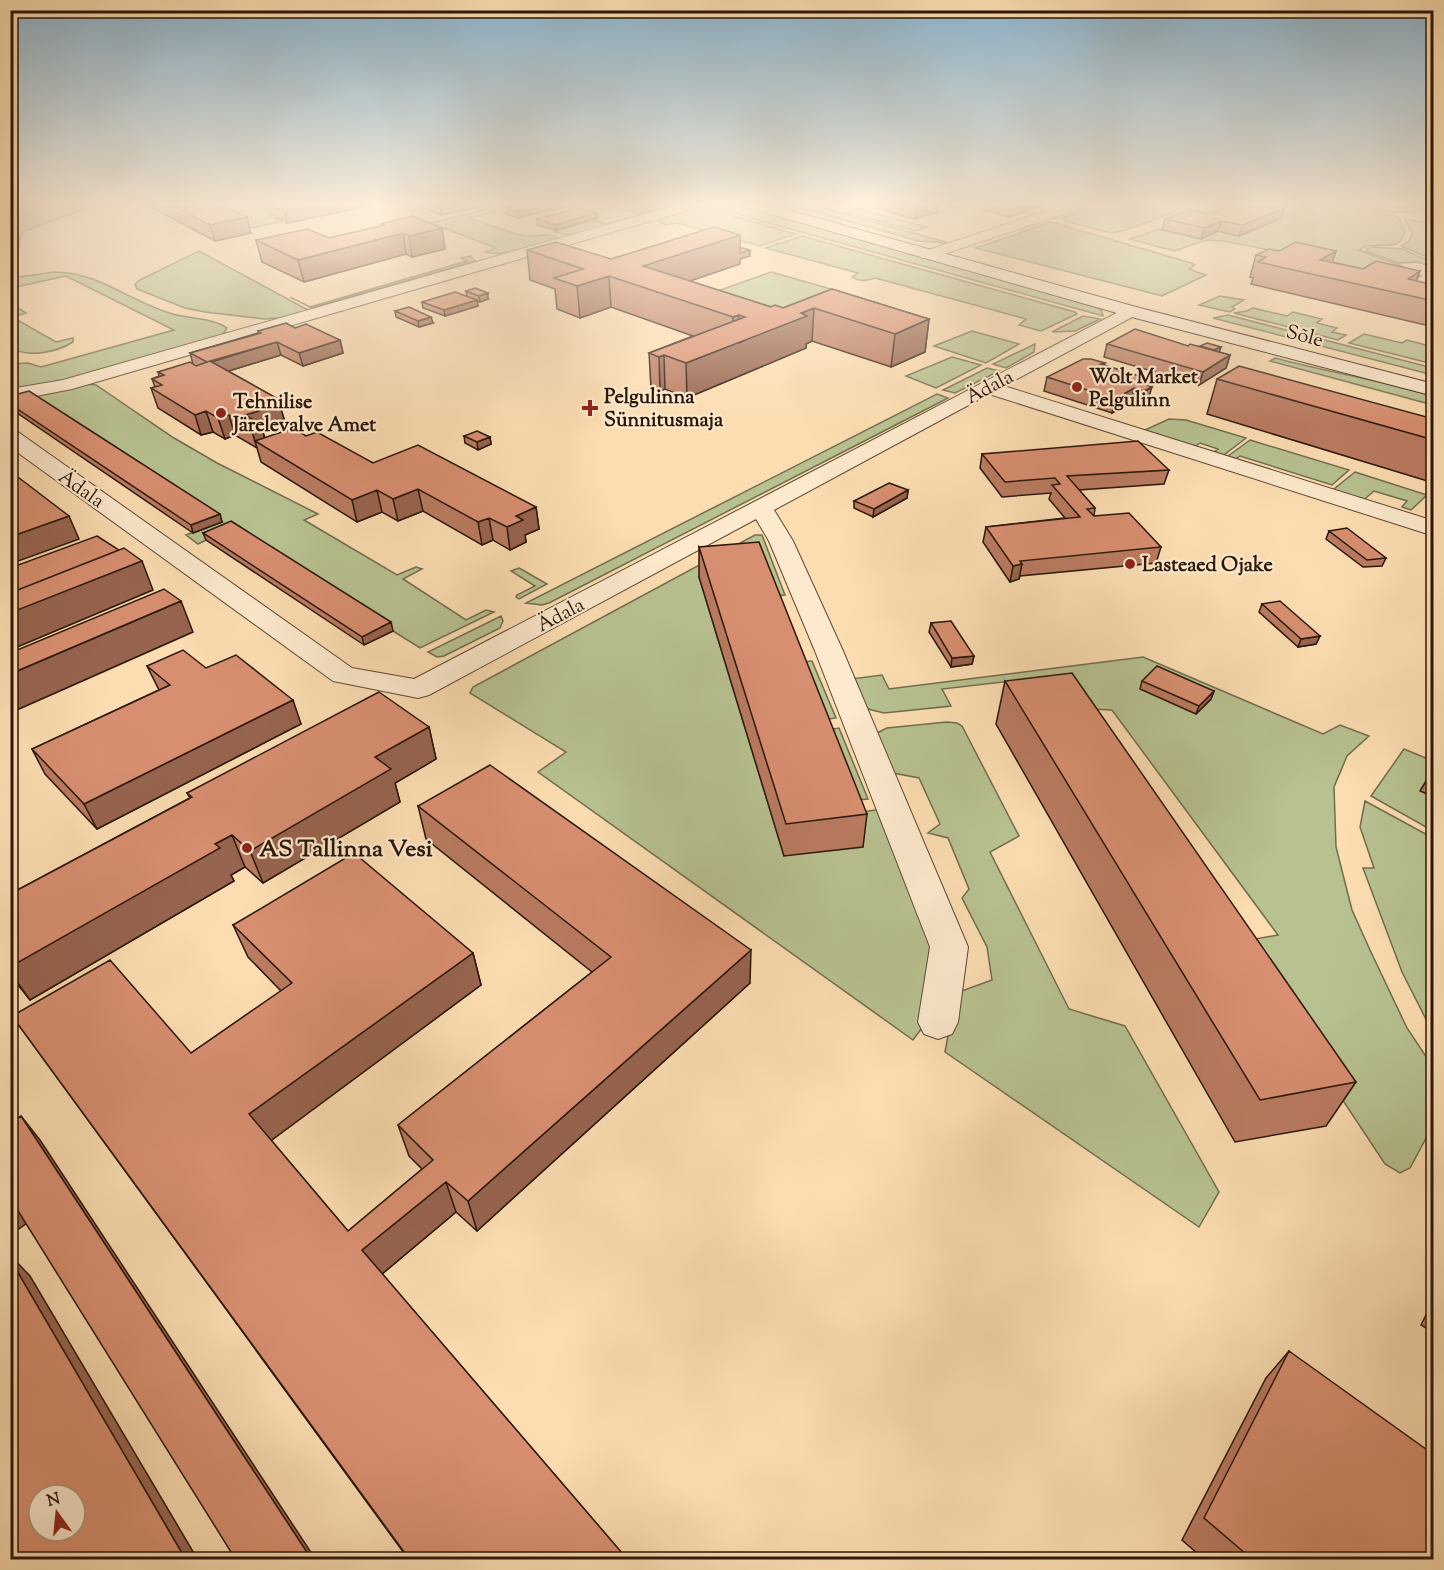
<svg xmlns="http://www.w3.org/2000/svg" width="1444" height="1570" font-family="'Sorts Mill Goudy',serif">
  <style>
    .green { fill: #b8c291; stroke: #726c4d; stroke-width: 1.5 }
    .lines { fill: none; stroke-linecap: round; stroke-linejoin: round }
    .minor-casing { stroke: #5f4833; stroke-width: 2 }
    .secondary-casing { stroke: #2b1609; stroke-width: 2 }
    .minor { fill: #fde9cd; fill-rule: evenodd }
    .secondary { fill: #fde9cd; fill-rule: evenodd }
    .wall { fill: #ba7b61; stroke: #2b1609; stroke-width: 1.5 }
    .shaded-wall { fill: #97644f; stroke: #2b1609; stroke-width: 1.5 }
    .building { fill: #d88f71; stroke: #2b1609; stroke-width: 1.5; fill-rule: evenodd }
    .poi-dot { fill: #8f2418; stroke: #fde9cd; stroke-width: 2 }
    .labels { text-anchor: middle; stroke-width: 4.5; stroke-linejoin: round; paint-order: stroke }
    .far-street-label { font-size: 20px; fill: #2b1609; stroke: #fde9cd }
    .far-poi-label { font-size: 20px; font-weight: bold; fill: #2b1609; stroke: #fde9cd; text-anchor: start }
    .poi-label { font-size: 24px; font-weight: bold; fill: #2b1609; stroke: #fde9cd; text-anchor: start }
  </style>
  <rect width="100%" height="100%" fill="#fcddb2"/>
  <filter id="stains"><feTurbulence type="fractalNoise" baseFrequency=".00333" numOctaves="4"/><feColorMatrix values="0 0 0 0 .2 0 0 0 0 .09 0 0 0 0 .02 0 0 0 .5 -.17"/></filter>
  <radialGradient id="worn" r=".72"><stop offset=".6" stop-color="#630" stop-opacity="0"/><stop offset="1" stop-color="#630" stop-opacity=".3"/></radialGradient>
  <!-- green -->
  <path class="green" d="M11 204H91L74 213 22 232 15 263 11 264Z
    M200 204H319L268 214 280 222 251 228Z
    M511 204H527L470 218C488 225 507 232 526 236 538 238 547 230 559 239 534 246 510 257 485 252L496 248 430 223Z
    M602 204H683L639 214Z
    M789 204H809L949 243 918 241Z
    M1105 204H1187L1177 208 1175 212 1126 230 1111 233 1065 221 1067 220 1063 218Z
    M1272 204H1337L1398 217 1405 231C1401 256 1374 238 1359 250L1402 266 1421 276 1415 280 1225 241 1206 240 1174 251 1130 239 1159 229 1201 239 1218 231 1239 236Z
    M1352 204H1432C1407 220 1380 210 1352 204Z
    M704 205H741L1083 302 1101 309 1103 316Z
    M699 206 796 234 760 246 677 223 665 225 658 220Z
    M858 209 927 227 915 231 846 212Z
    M1405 219 1433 224V256H1425L1401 246 1409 241 1412 234Z
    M592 220 610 225 571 236 554 232Z
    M1051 222 1191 263 1195 265 1189 269 1206 275 1162 296 976 248Z
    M802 236 1075 312 1077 314 1041 331 1019 325 1026 319 875 278C867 281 859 282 852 277L858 273 766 248Z
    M1373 247 1402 249 1433 263V267L1418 262 1399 263 1367 251V249Z
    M199 251 306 309 313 310 279 318 264 319 205 312 185 308 137 289 135 284 140 280Z
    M470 256 475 261 312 308 290 297 310 307 467 261 461 258Z
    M55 272C99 272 132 303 173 314 190 319 213 318 227 328L222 336 72 379 15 389 11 386 10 364 28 363 41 367 174 330 66 276 11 288V278Z
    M771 272 838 291 773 317 712 293Z
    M1220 296 1244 300 1232 307 1235 309 1230 312 1199 305Z
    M18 308 26 313 12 317 56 342 73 338V342C57 352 27 359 10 347L11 310Z
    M1253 308 1287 316 1293 312 1322 319 1317 323 1337 328 1332 332 1346 335 1338 340 1234 313 1247 311Z
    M1228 315 1433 368V375L1213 318Z
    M1083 316 1100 319 1075 331 1052 332Z
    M972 331 1019 344 986 363 934 346Z
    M1364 334 1402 343 1407 340 1433 347 1431 350 1433 351V364L1349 343Z
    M1035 344 1034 352 1006 368 993 364Z
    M952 357 981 365 936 388 906 376Z
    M1275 358C1328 372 1381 381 1433 395V405L1270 361Z
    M987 368 999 371 955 393 943 390Z
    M85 384 96 385 174 438 217 463 318 514 304 520 397 575 416 567 422 569 403 579 466 620 486 610 494 612 420 648 393 631 206 540 198 544 186 535 222 521 11 401Z
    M937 394 948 398 549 603 542 605 526 603Z
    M1169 419 1186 420 1246 438 1220 458 1210 455 1218 449 1200 443 1191 449 1145 430Z
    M1250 440 1349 470 1332 485 1240 456 1231 462 1224 459Z
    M1355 472 1427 495 1411 510 1402 507 1407 501 1374 491 1360 503 1329 493Z
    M755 535H762L785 595 768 596 699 577 784 856 850 814 881 809 932 950 925 1024 913 1040 538 772 566 752 470 693 473 687Z
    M519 568 547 584 519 599 516 597 517 595 535 586 511 571Z
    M501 616 503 621 500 628 444 656 437 657 428 652Z
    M1143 657 1323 734 1340 725 1369 736 1347 756 1334 787 1336 847 1352 910 1370 950 1407 1028 1433 1067V1125L1410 1168 1400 1173 1385 1164 1238 942 1278 935 1112 710 1089 709 1062 675 942 689 951 706 884 713 864 708 851 679 882 675 889 689Z
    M812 661 836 718 815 721 793 663Z
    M947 722 957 723 962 726 1019 836 990 852 1069 1009 1125 1026 1219 1192 1199 1227 945 1052 956 993 992 980 987 947 962 898 969 889 948 838 928 833 940 824 919 778 888 772 877 733 887 728Z
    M839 728 868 799 845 801 819 731Z
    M1404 749 1433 761V831L1371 796Z
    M1365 801 1433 838V1033L1402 972 1363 868H1374L1360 827Z"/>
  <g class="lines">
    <defs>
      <path id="minor" d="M679 204H701L699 207 72 389 10 401V389L63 380Z
        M1067 204H1088L1086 207 932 258H922L919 255 922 252Z
        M1130 306 1136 307 1139 311 1136 315 1004 386 1434 521V536L989 394 774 510 793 541 843 651 968 947 958 1022 952 1034 938 1039 924 1034 918 1022 930 947 815 651 769 541 756 519 429 695 418 698 333 681 10 447V431L18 432 352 668 414 679Z"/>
      <path id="secondary" d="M744 204H767L1136 307 1434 384V396L1124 315 746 207Z"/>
    </defs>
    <!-- minor casing -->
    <use href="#minor" class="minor-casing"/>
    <!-- secondary casing -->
    <use href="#secondary" class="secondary-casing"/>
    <!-- minor -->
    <use href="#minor" class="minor"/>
    <!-- secondary -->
    <use href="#secondary" class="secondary"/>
  </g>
  <!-- wall -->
  <path class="wall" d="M145 204H219L251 233 215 241Z
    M268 204H376L287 223 270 214Z
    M417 204H489L441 215 418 206Z
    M523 204H575L518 218 506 214 505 208Z
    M860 204H939L938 212 915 219Z
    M943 204H963V205L954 208Z
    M985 204H1040V206L1009 217 984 210Z
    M1210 204H1279V206L1285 208 1281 218 1239 236 1218 231 1201 239 1162 230 1165 219 1210 214 1224 209 1210 206Z
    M1380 204H1413L1412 206 1406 209Z
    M597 213 598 218 555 230 537 225V219Z
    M381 224 442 228 445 249 412 257 406 254 304 282 262 262 256 240 329 238 381 226Z
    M740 235V249L750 256 740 259V264L690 281 771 307 783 308 832 289 929 319 925 352 891 367 812 341 806 344V348L687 398 665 389 660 391 651 388 649 353 693 336 611 307 580 318 557 309 555 289 530 280 527 250 611 259Z
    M1279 251H1336L1332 262 1363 269 1420 271 1416 281 1434 285V327L1251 284 1253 278 1250 277 1256 255Z
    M466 291 488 299 480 302 477 301 478 306 445 316 423 308 422 302 467 296Z
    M395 311 433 323 419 327 396 317Z
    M295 328 340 340 343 353 303 366 281 355 228 371 278 399 284 419 263 426 265 431 263 432 265 438 306 436 373 463 536 507 539 529 525 535 526 542 510 550 493 540 482 545 423 511 398 521 382 512 357 522 261 462 257 448 235 435 225 439 213 432 201 435 158 408 151 388 155 387 152 379 159 376 158 372 193 364 190 353 258 333V331Z
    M1107 344 1221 347 1219 352 1230 355 1226 368 1199 385 1104 357Z
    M1105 363 1104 365 1148 385V400L1140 405 1131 402 1112 413 1044 391 1047 377Z
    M1217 379 1434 419V483L1207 414Z
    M10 396 222 522 193 533 10 408Z
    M464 436 490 437 491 444 478 450 465 443Z
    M982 454 1169 470 1164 484 1079 490 1095 508 1094 516 1161 547 1156 563 1020 576 1019 579 1010 582 983 542 986 527 1065 518 1049 499 1051 493 1002 497 980 468Z
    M908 490 907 498 873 517 854 508V501Z
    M1329 531 1386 558 1382 566 1363 567 1326 539Z
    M203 533 393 631 364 645 206 540Z
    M699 547 867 814 863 847 784 856 699 577Z
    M1262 604 1320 636 1316 644 1298 647 1259 612Z
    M931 623 974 656 972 664 951 667 929 632Z
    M147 666 206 668 301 724 97 829 45 774 32 749 159 690Z
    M1005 681 1356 1082 1326 1126 1235 1142 996 724Z
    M1142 681 1214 691 1211 699 1196 714 1140 689Z
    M429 727 436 759 395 783 400 802 263 883 245 867 231 875 234 881 30 1000 10 975V894L190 798 187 793Z
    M1434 768V797L1420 791Z
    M418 806 750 983 477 1231 456 1212 382 1274 628 1560H409L12 1016 191 1053 281 991 248 957 233 925 473 953 481 985 271 1140 348 1231 422 1169 409 1156 398 1125 592 972 426 839Z
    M1434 1299V1333L1421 1325Z
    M1289 1351 1434 1560H1205L1182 1540 1266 1378Z"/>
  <!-- shaded-wall -->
  <path class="shaded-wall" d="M323 204H376L287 223 285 212Z
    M439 204H489L441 215Z
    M552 204H575L518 218 517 212Z
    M917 204H939L938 212 915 219Z
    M955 204H963V205L954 208Z
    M1017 204H1040V206L1009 217 1011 206Z
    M1408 204H1413L1412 206 1406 209Z
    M1285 208 1281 218 1239 236 1243 225Z
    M597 213 598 218 555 230V225Z
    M247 217 251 233 215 241 210 225Z
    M1221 221 1218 231 1201 239 1204 228Z
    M442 228 445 249 412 257 409 236Z
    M403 233 406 254 304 282 298 260Z
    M740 235V253L750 250V256L740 259V264L657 292 643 266Z
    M1336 251 1329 272 1320 260Z
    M1420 271 1411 293 1408 279Z
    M609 276 611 307 580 318 577 286Z
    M488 293V299L480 302 479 296Z
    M477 300 478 306 445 316 444 310Z
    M814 308 812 341 806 344V348L687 398 686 363 732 345 733 317 739 315V343L801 313Z
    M431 317 433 323 419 327 418 321Z
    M929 319 925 352 891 367 895 334Z
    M340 340 343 353 303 366 299 353Z
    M277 342 281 355 212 376 208 363Z
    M1221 347 1219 353 1212 357 1214 350Z
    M664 355 665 389 660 391 659 357Z
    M1230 355 1226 368 1199 385 1203 372Z
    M1149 379 1147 390 1152 387 1148 400 1140 405 1144 391 1142 383Z
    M1134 388 1131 402 1112 413 1115 399Z
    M278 399 284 419 263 426 265 431 263 432 266 445 255 441 257 448 251 428 245 415 252 407Z
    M206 411 213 432 201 435 195 415Z
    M229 415 235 435 225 439 218 418Z
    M490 437 491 444 478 450 477 442Z
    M418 489 423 511 398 521 393 499Z
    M377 490 382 512 357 522 352 500Z
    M908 490 907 498 873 517 874 509Z
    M536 507 539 529 525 535 526 542 510 550 507 527 516 516Z
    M220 514 222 522 193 533 191 525Z
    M69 516 79 539 10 564V537Z
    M489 518 493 540 482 545 478 522Z
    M142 561 153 590 10 650V601Z
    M1022 564 1019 579 1010 582 1013 566Z
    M181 601 193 632 10 713V674Z
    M391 622 393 631 364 645 362 637Z
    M1320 636 1316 644 1298 647 1301 639Z
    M974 656 972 664 951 667 952 658Z
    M1214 691 1211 699 1196 714 1199 706Z
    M293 700 301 724 97 829 84 804Z
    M429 727 436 759 395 783 400 802 263 883 250 851 375 757Z
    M232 835 245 867 231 875 234 881 30 1000 10 972V967L215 844Z
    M751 950 750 983 477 1231 468 1201Z
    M473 953 481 985 265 1145 249 1114Z
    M21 1116 40 1140 316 1560H312Z
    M446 1182 456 1212 376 1279 362 1250Z
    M10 1198 30 1221 10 1235Z
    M10 1255 30 1276 198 1560H186L10 1259Z"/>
  <!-- building -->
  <path class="building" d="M170 204H219L247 217 210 225Z
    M268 204H323L285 212Z
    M523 204H552L517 212 505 208Z
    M1003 204H1017L1011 206Z
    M1236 204H1268L1285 208 1243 225 1221 221 1204 228 1165 219 1189 210 1210 214Z
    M578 208 597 213 555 225 537 219Z
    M412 216 442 228 409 236 403 233 298 260 256 240 308 229 329 238 385 225 381 224Z
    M714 227 740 235 643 266 771 307 775 305 783 308 832 289 929 319 895 334 814 308 801 313 807 316 686 363 664 355 659 357 649 353 745 317 739 315 733 317 609 276 577 286 554 278 583 269 527 250 556 242 611 259Z
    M1296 242 1336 251 1320 260 1363 269 1376 261 1420 271 1408 279 1434 285V301L1258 262 1266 257 1256 255 1269 249 1279 251Z
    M743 248 750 250 740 253V249Z
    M475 288 488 293 479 296 466 291Z
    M455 292 477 300 444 310 422 302Z
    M409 307 431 317 418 321 395 311Z
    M286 323 295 328 306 324 340 340 299 353 277 342 207 362 190 353 261 333 258 331Z
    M1135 329 1188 346 1190 344 1230 355 1203 372 1107 344Z
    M1207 343 1221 347 1214 350 1200 346Z
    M1083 359H1091L1105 363 1101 364 1149 379 1142 383 1152 387 1144 391 1134 388 1115 399 1047 377Z
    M210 361 278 399 252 407 259 411 245 415 260 424 251 428 229 415 218 418 206 411 195 415 151 388 162 385 152 379 164 375 158 372 190 362 196 366Z
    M1239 366 1434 419V440L1217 379Z
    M29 391 220 514 191 525 10 404V396Z
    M293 428 306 436 317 432 373 463 418 445 536 507 516 516 523 520 507 527 489 518 478 522 418 489 393 499 377 490 352 500 255 441Z
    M477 431 490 437 477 442 464 436Z
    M1138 441 1169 470 1067 476 1095 508 1087 509 1094 516 1129 513 1161 547 1020 561 1022 564 1013 566 986 527 1080 517 1052 485 1060 484 1055 478 1005 482 982 454Z
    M10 471 69 516 10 537Z
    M889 483 908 490 874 509 854 501Z
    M231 521 391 622 362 637 203 533Z
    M1347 528 1386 558 1367 560 1329 531Z
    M97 536 119 550 10 593V568Z
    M759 542 867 814 786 824 699 547Z
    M124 548 142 561 10 613V593Z
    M164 589 181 601 10 674V653Z
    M1280 601 1320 636 1301 639 1262 604Z
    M951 621 974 656 952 658 931 623Z
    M183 650 206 668 236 655 293 700 84 804 32 749 170 685 147 666Z
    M1157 666 1214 691 1199 706 1142 681Z
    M1072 673 1356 1082 1260 1100 1005 681Z
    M379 692 429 727 375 757 391 769 250 851 232 835 215 844 220 848 10 967V894L192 797 187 793Z
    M490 765 751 950 468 1201 446 1182 362 1250 628 1560H410L12 1016 110 960 191 1053 292 983 233 925 354 853 473 953 249 1114 348 1231 433 1160 398 1125 611 957 418 806Z
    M21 1116 312 1560H236L10 1198V1123Z
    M10 1259 186 1560H10ZM39 1495H75V1531H39Z
    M1434 1307V1321L1429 1317Z
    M1289 1351 1434 1455V1560H1253L1204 1518Z"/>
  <!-- sky -->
  <linearGradient id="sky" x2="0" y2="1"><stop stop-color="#8bb7d3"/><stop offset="0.48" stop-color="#fef0dc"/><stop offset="1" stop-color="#fef0dc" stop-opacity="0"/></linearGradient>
  <rect width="1444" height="424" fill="url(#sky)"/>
  <!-- markers -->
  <g class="poi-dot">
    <circle cx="1077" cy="387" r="6"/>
    <path d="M587 399h6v6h6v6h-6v6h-6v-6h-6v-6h6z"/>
    <circle cx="221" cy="413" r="6"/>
    <circle cx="1130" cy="564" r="6"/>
    <circle cx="247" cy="848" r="6"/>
  </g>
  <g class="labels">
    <!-- far-street labels -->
    <g class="far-street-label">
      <text transform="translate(1305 335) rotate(15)" y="7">Sõle</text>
      <text transform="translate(989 386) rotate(-28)" y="7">Ädala</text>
      <text transform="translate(82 488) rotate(35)" y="7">Ädala</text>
      <text transform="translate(560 614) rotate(-28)" y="7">Ädala</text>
    </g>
    <!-- far-poi labels -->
    <g class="far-poi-label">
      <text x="1089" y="383">Wolt Market<tspan x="1089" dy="23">Pelgulinn</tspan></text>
      <text x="604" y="403">Pelgulinna<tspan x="604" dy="23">Sünnitusmaja</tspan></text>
      <text x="233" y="408">Tehnilise<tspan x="233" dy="23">Järelevalve Amet</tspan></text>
      <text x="1142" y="571">Lasteaed Ojake</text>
    </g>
    <!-- poi labels -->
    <g class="poi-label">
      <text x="259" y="856">AS Tallinna Vesi</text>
    </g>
  </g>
  <!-- margin -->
  <rect width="1444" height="1570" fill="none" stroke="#fcddb2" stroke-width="36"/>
  <rect x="12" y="12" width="1420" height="1546" fill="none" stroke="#2b1609" stroke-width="3"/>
  <rect x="18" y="18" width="1408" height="1534" fill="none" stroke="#2b1609" stroke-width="1.5"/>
  <!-- north arrow -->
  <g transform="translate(57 1513) rotate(345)"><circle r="28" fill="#fde9cd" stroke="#a9957f" stroke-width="1.5"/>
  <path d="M0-4.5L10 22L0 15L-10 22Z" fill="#8f2418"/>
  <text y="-9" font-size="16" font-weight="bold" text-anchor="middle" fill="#2b1609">N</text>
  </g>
  <rect width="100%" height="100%" filter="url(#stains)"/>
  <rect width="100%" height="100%" fill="url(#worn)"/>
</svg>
